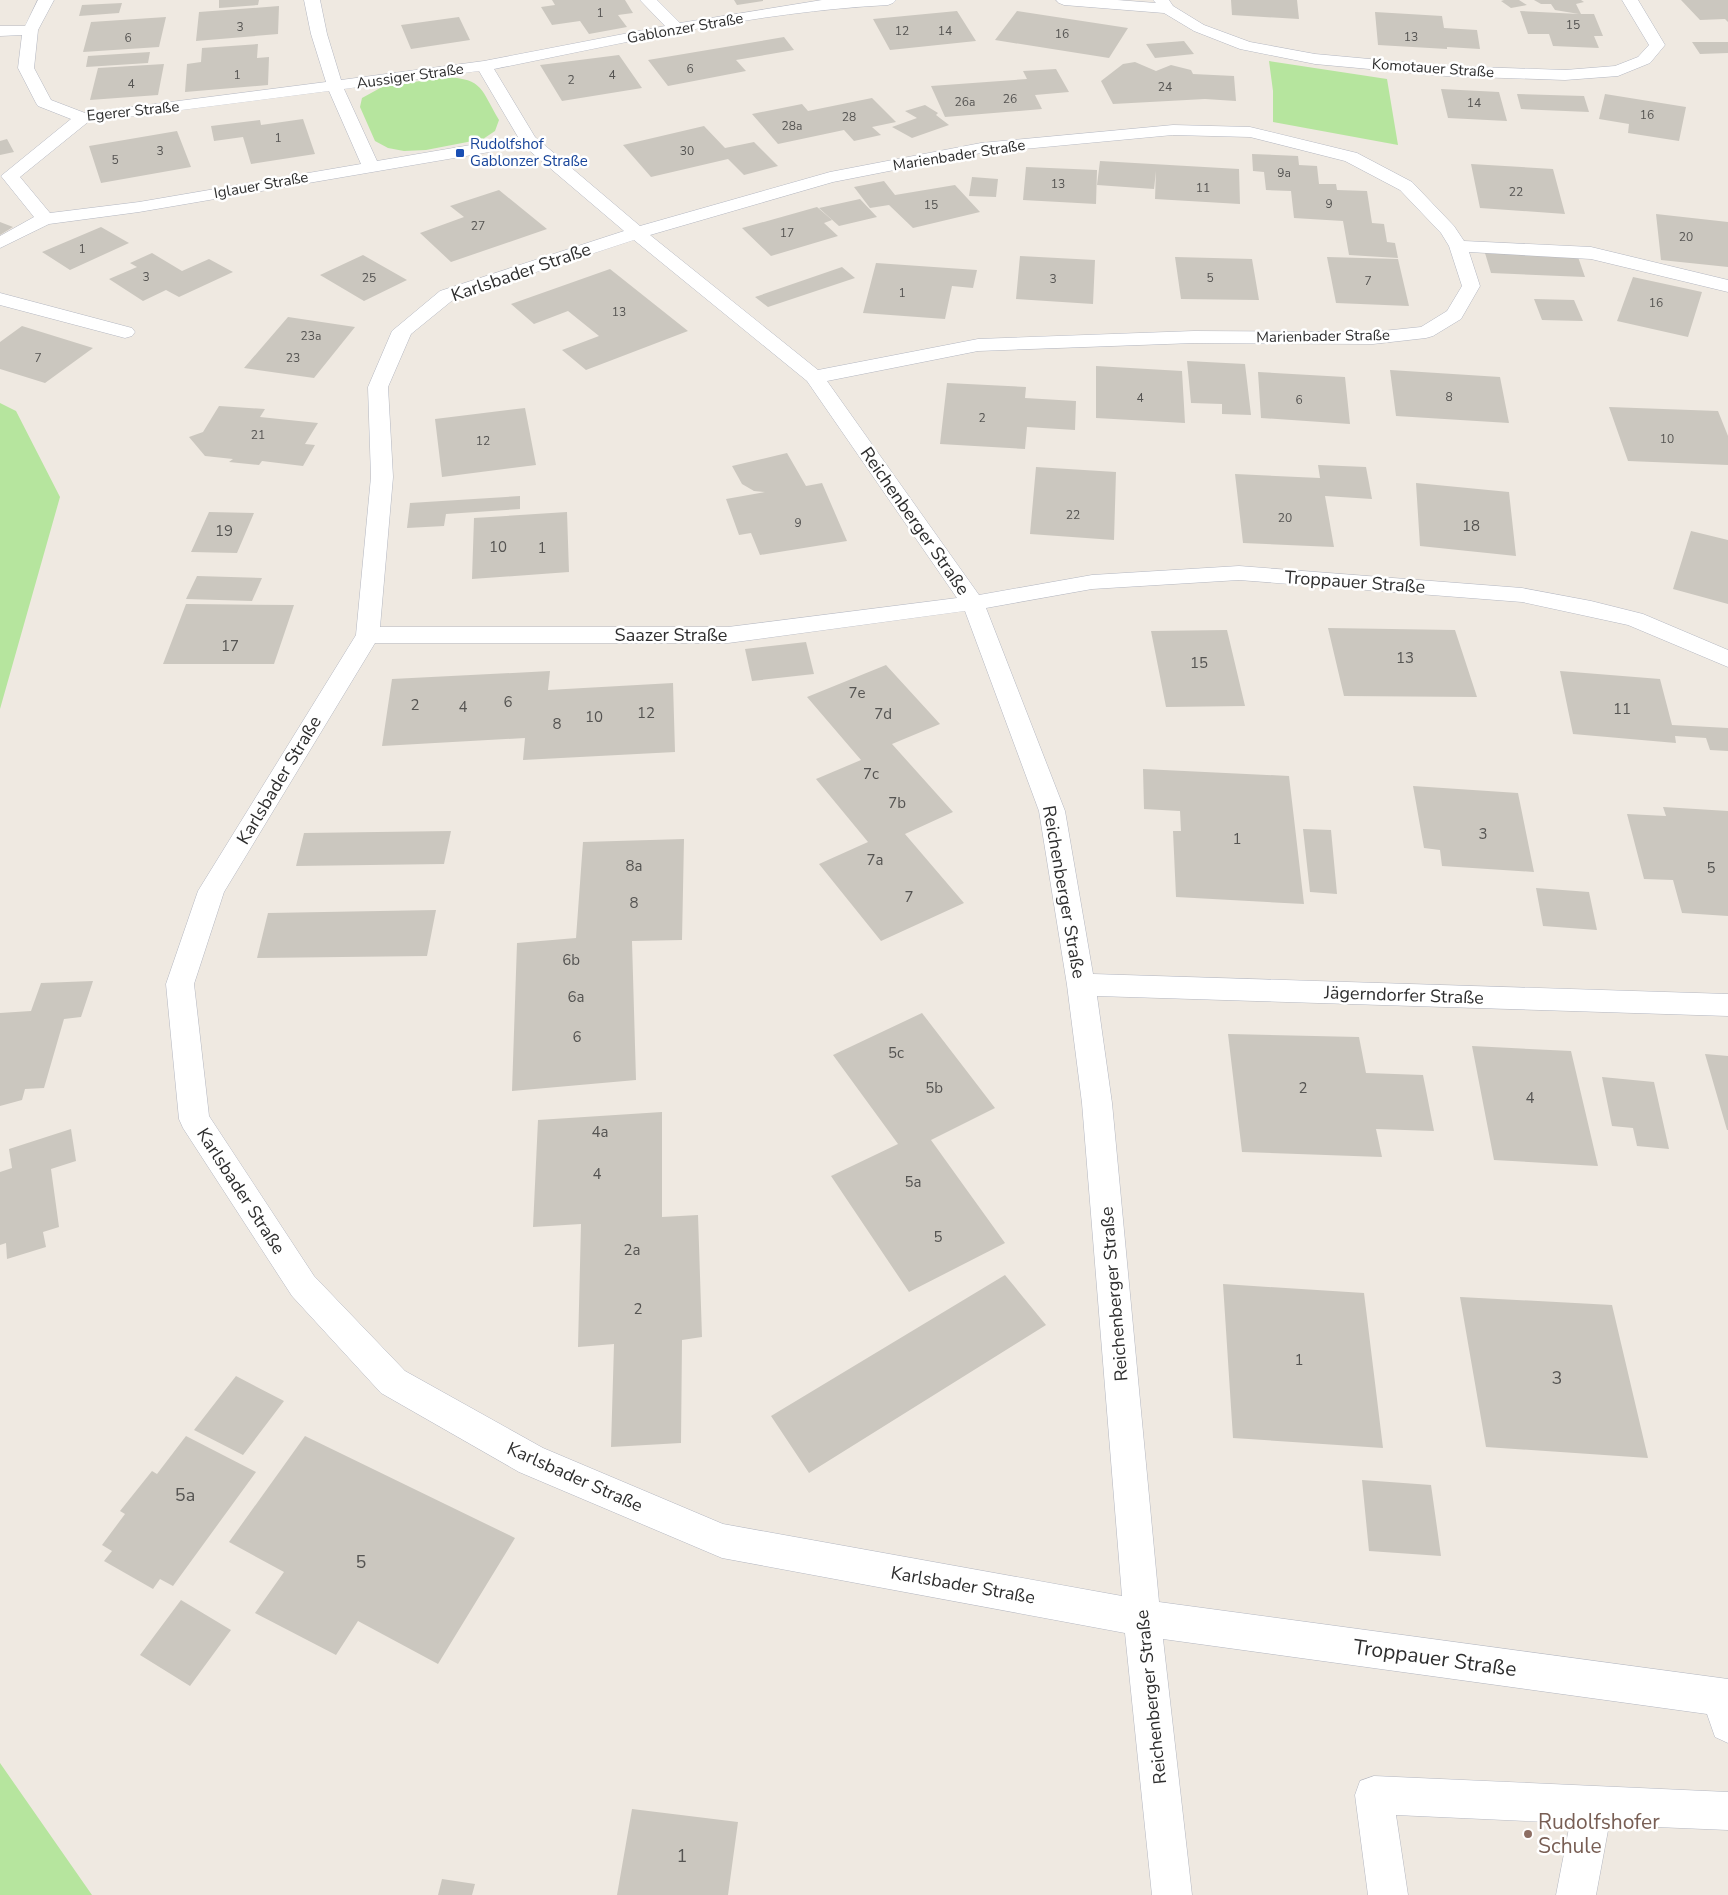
<svg xmlns="http://www.w3.org/2000/svg" width="1728" height="1895" font-family="'Nunito Sans',sans-serif">
  <style>
    .green { fill: #b6e59e }
    .building { fill: #cbc7bf }
    .lines { fill: none; stroke-linecap: round; stroke-linejoin: round }
    .minor-casing { stroke: #b4b7c1; stroke-width: 1 }
    .minor { fill: #fff; fill-rule: evenodd }
    .transit-dot { fill: #1a4fb4; stroke: #fff; stroke-width: 2 }
    .education-dot { fill: #8d6e63; stroke: #fff; stroke-width: 2 }
    .labels { text-anchor: middle; stroke-width: 5; stroke-linejoin: round; paint-order: stroke }
    .far-number-label { font-size: 12px; fill: #555452 }
    .far-street-label { font-size: 15px; fill: #2e2e2e; stroke: #fff }
    .far-transit-label { font-size: 15px; fill: #164399; stroke: #fff; text-anchor: start }
    .number-label { font-size: 15px; fill: #555452 }
    .street-label { font-size: 18px; fill: #2e2e2e; stroke: #fff }
    .near-number-label { font-size: 18px; fill: #555452 }
    .near-street-label { font-size: 21px; fill: #2e2e2e; stroke: #fff }
    .near-education-label { font-size: 21px; fill: #785e54; stroke: #fff; text-anchor: start }
  </style>
  <rect width="100%" height="100%" fill="#efe9e1"/>
  <!-- green -->
  <path class="green" d="M1269 61 1387 79 1398 145 1273 122V91Z
    M446 77C484 79 481 90 499 120L495 131 483 139 426 150 404 151 388 148 375 141 360 107 362 98 382 87Z
    M0 403 16 411 60 497 0 709Z
    M0 1763 92 1895H0Z"/>
  <!-- building -->
  <path class="building" d="M219 0H259L258 5 219 8Z
    M552 0H625L633 13 618 15 627 27 589 34 580 21 552 25 541 7 555 5Z
    M734 0H763V1L737 5Z
    M1231 0H1297L1299 19 1232 15Z
    M1504 0H1519L1527 5 1511 8 1501 1Z
    M1534 0H1581L1584 2 1576 4 1581 14H1594L1603 36H1594L1599 48 1553 46 1549 34H1528L1520 11 1579 14 1555 10 1551 4H1541Z
    M1681 0H1728V22L1725 19 1700 20Z
    M122 3 119 13 79 16 82 5Z
    M279 6 278 34 196 41 199 12Z
    M957 11 976 41 890 50 873 19Z
    M1017 11 1128 28 1109 58 995 40Z
    M1375 12 1442 16 1444 28 1477 30 1480 49 1447 47V49L1378 45Z
    M166 17 159 47 83 52 91 22Z
    M459 17 470 40 411 49 401 25Z
    M784 37 794 50 736 60 746 71 668 86 648 60Z
    M1184 41 1194 54 1155 58 1146 44Z
    M1692 42H1728V53L1700 54Z
    M258 44 257 58 269 57 268 85 185 92 187 64 201 62 202 48Z
    M150 52 148 63 86 67 88 56Z
    M619 55 642 88 562 101 540 65Z
    M1135 62 1156 71 1171 65 1191 70 1193 74 1234 76 1236 101 1205 99 1113 104 1101 81 1123 64Z
    M164 64 158 95 90 100 98 68Z
    M1056 69 1069 92 1035 95 1042 109 945 117 931 86 1027 79 1023 71Z
    M1441 89 1499 92 1507 121 1448 118Z
    M1517 94 1584 96 1589 112 1521 109Z
    M1605 94 1686 107 1679 141 1628 133 1629 124 1599 119Z
    M872 98 896 122 872 127 881 135 854 141 844 130 778 144 752 114 802 104 808 111Z
    M925 105 938 113 936 115 949 125 912 138 892 127 917 118 905 111Z
    M303 119 315 154 251 164 243 137 214 141 211 126 260 120 261 125Z
    M704 126 725 148 754 142 778 166 744 175 728 159 651 177 623 145Z
    M177 131 191 167 101 183 89 146Z
    M7 139 14 152 0 155V141Z
    M1252 154 1298 156 1299 165 1317 166 1319 184H1336L1337 190 1367 191 1372 223 1384 224 1387 242 1395 243 1398 258 1349 255 1343 221 1294 218 1291 191 1266 190 1264 172 1253 171Z
    M1100 161 1239 169 1240 204 1155 199 1156 171 1154 189 1097 185Z
    M1471 164 1553 169 1565 214 1480 208Z
    M1026 167 1097 170 1096 204 1023 200Z
    M972 177 998 179 996 197 969 196Z
    M884 181 895 195 955 185 980 212 913 228 889 205 870 208 854 187Z
    M499 190 547 229 451 262 420 233 464 217 450 206Z
    M860 199 877 217 839 226 819 208Z
    M817 207 832 220 824 223 838 236 771 256 742 228Z
    M1656 214 1728 222V267L1661 260Z
    M0 222 13 227 0 235Z
    M101 227 129 243 70 270 42 252Z
    M152 253 182 271 209 259 233 272 179 297 166 290 143 301 109 279 137 267 130 263Z
    M1485 253 1578 257 1585 277 1491 273Z
    M363 255 407 280 364 301 320 275Z
    M1020 256 1095 260 1093 304 1016 299Z
    M1175 257 1252 259 1259 300 1181 299Z
    M1327 257 1398 259 1409 306 1336 303Z
    M876 263 977 270 973 288 952 286 945 319 863 313Z
    M842 267 855 278 768 307 755 297Z
    M610 269 688 331 586 370 562 350 599 336 568 311 534 324 511 304Z
    M1633 277 1702 292 1688 337 1617 321Z
    M1534 299 1574 300 1583 321 1542 320Z
    M288 317 355 327 314 378 244 368Z
    M22 326 93 348 45 383 0 369V342Z
    M1187 361 1245 364 1251 415 1222 414V404L1191 403Z
    M1096 366 1182 371 1185 423 1096 418Z
    M1390 370 1500 377 1509 423 1396 416Z
    M1258 372 1345 377 1350 424 1261 418Z
    M947 383 1026 387 1025 398 1076 401 1075 430 1027 427 1025 449 940 444Z
    M219 406 265 409 260 417 318 423 305 444 315 445 303 466 262 461 259 465 229 462 233 459 205 456 189 437 203 432Z
    M1609 407 1718 411 1728 436V465L1628 461Z
    M525 408 536 465 442 477 435 419Z
    M787 453 806 486 822 483 847 541 760 555 751 533 739 535 726 499 765 492 754 491 742 484 732 466Z
    M1318 465 1366 467 1372 499 1325 496 1334 547 1243 543 1235 474 1320 478Z
    M1036 467 1116 472 1114 540 1030 534Z
    M1416 483 1509 492 1516 556 1420 546Z
    M520 496V509L446 514 444 526 407 528 410 503Z
    M209 512 254 513 237 553 191 552Z
    M567 512 569 572 472 579 474 518Z
    M1691 531 1728 540V604L1673 589Z
    M197 576 262 578 252 601 186 599Z
    M186 604 294 605 274 664H163Z
    M1328 628 1455 630 1477 697 1344 696Z
    M1227 630 1245 706 1166 707 1151 631Z
    M806 642 814 674 752 681 745 649Z
    M886 665 940 724 892 744 953 812 905 834 964 903 881 941 819 864 868 842 816 779 861 760 807 697Z
    M550 671 548 690 673 683 675 752 523 760 525 738 382 746 392 679Z
    M1560 671 1660 679 1672 725 1728 728V751L1710 750 1706 738 1675 736 1676 743 1573 734Z
    M1143 769 1289 776 1304 904 1176 897 1173 831H1181L1180 811 1144 809Z
    M1413 786 1518 793 1534 872 1442 866 1440 850 1424 848Z
    M1663 807 1728 811V916L1682 913 1673 880 1644 879 1627 814 1666 816Z
    M1303 829 1331 830 1337 894 1310 892Z
    M451 831 444 864 296 866 304 833Z
    M684 839 682 940 632 941 636 1080 512 1091 517 943 576 938 583 842Z
    M1536 888 1589 892 1597 930 1543 926Z
    M436 910 427 956 257 958 268 913Z
    M93 981 81 1017 64 1019 44 1088 25 1089 22 1100 0 1106V1013L31 1011 41 983Z
    M922 1013 995 1108 931 1140 1005 1243 909 1292 831 1176 898 1144 833 1055Z
    M1228 1034 1359 1037 1366 1073 1423 1075 1434 1131 1376 1129 1382 1157 1242 1152Z
    M1472 1046 1571 1051 1598 1166 1494 1160Z
    M1705 1054 1728 1056V1130H1727Z
    M1602 1077 1654 1082 1669 1149 1637 1146 1633 1128 1612 1126Z
    M662 1112V1217L698 1215 702 1337 682 1340 681 1443 611 1447 614 1344 578 1347 581 1224 533 1227 538 1120Z
    M71 1129 76 1161 51 1169 59 1227 43 1232 46 1247 7 1259 6 1243 0 1245V1172L12 1168 9 1149Z
    M1005 1275 1046 1325 809 1473 771 1416Z
    M1223 1284 1364 1293 1383 1448 1233 1438Z
    M1460 1297 1612 1305 1648 1458 1486 1447Z
    M236 1376 284 1401 243 1455 194 1430Z
    M186 1436 256 1472 173 1586 160 1579 153 1589 104 1561 112 1551 102 1545 125 1514 120 1511 152 1471 157 1474Z
    M305 1436 515 1538 438 1664 358 1621 336 1655 255 1613 284 1572 229 1542Z
    M1362 1480 1431 1485 1441 1556 1369 1551Z
    M181 1600 231 1630 190 1686 140 1655Z
    M632 1809 738 1822 728 1895H617Z
    M442 1879 475 1884 472 1895H438Z"/>
  <g class="lines">
    <defs>
      <path id="minor" d="M38 0H54L38 30 34 68 51 100 85 113 326 82 311 34 304 0H320L327 34 341 80 484 61 665 26 640 0H657L680 23 822 0H896L893 3 888 5C755 12 624 43 494 69L535 137 640 226 830 172 981 143 1173 125 1250 127 1357 153 1412 182 1454 226 1464 241 1591 247 1728 280V292L1591 259 1469 252 1480 286 1461 319 1433 336 1426 338 1373 344 1194 343 978 351 827 381 979 595 1092 575 1239 566 1522 588 1591 601 1643 614 1728 650V667L1628 625 1522 602 1239 580 1092 589 986 608 1065 811 1093 974 1728 994V1016L1097 996 1112 1103 1159 1602 1728 1679V1743L1715 1737 1707 1714 1163 1639 1192 1895H1152L1125 1633 722 1558 519 1472 381 1393 292 1296 183 1128 179 1119 166 984 198 891 356 635 371 477 368 387 392 331 440 291 624 231 524 146 139 212 49 224 0 248V236L34 217 1 176 71 119 38 106 36 103 18 68 22 35 0 36V26H25ZM479 71 518 137 377 161 344 89ZM329 91 361 164 139 202 50 213 20 177 88 122ZM1173 135 1250 137 1345 161 1400 190 1441 233 1449 246 1462 286 1447 311 1421 327 1373 332 1194 331 978 339 818 370 650 235 833 182 981 153ZM634 240 807 381 957 598 728 627H380L393 477 388 387 411 334 454 299ZM965 611 1039 811 1067 985 1082 1103 1122 1596 723 1524 543 1448 405 1371 314 1276 209 1116 194 984 224 892 375 643H728Z
        M1056 0H1117L1156 3 1153 0H1169L1173 6 1204 25 1250 42 1315 54 1446 66 1565 70 1615 66 1638 57 1649 45 1622 0H1638L1665 45 1650 63 1618 76 1565 80 1446 76 1315 64 1240 49 1194 31 1164 13 1064 5 1059 3Z
        M0 293 132 328 135 332 132 336 125 338 0 305Z
        M1374 1776 1728 1792V1830L1609 1825 1596 1895H1556L1570 1823 1396 1815 1408 1895H1368L1355 1795 1360 1781Z"/>
    </defs>
    <!-- minor casing -->
    <use href="#minor" class="minor-casing"/>
    <!-- minor -->
    <use href="#minor" class="minor"/>
  </g>
  <!-- markers -->
  <rect class="transit-dot" x="455" y="148" width="10" height="10" rx="2.5"/>
  <circle class="education-dot" cx="1528" cy="1834" r="5"/>
  <g class="labels">
    <!-- far-number labels -->
    <g class="far-number-label">
      <text x="600" y="17">1</text>
      <text x="1573" y="29">15</text>
      <text x="240" y="31">3</text>
      <text x="902" y="35">12</text>
      <text x="945" y="35">14</text>
      <text x="1062" y="38">16</text>
      <text x="1411" y="41">13</text>
      <text x="128" y="42">6</text>
      <text x="690" y="73">6</text>
      <text x="237" y="79">1</text>
      <text x="612" y="79">4</text>
      <text x="571" y="84">2</text>
      <text x="131" y="88">4</text>
      <text x="1165" y="91">24</text>
      <text x="1010" y="103">26</text>
      <text x="965" y="106">26a</text>
      <text x="1474" y="107">14</text>
      <text x="1647" y="119">16</text>
      <text x="849" y="121">28</text>
      <text x="792" y="130">28a</text>
      <text x="278" y="142">1</text>
      <text x="160" y="155">3</text>
      <text x="687" y="155">30</text>
      <text x="115" y="164">5</text>
      <text x="1284" y="177">9a</text>
      <text x="1058" y="188">13</text>
      <text x="1203" y="192">11</text>
      <text x="1516" y="196">22</text>
      <text x="1329" y="208">9</text>
      <text x="931" y="209">15</text>
      <text x="478" y="230">27</text>
      <text x="787" y="237">17</text>
      <text x="1686" y="241">20</text>
      <text x="82" y="253">1</text>
      <text x="146" y="281">3</text>
      <text x="369" y="282">25</text>
      <text x="1210" y="282">5</text>
      <text x="1053" y="283">3</text>
      <text x="1368" y="285">7</text>
      <text x="902" y="297">1</text>
      <text x="1656" y="307">16</text>
      <text x="619" y="316">13</text>
      <text x="311" y="340">23a</text>
      <text x="38" y="362">7</text>
      <text x="293" y="362">23</text>
      <text x="1449" y="401">8</text>
      <text x="1140" y="402">4</text>
      <text x="1299" y="404">6</text>
      <text x="982" y="422">2</text>
      <text x="258" y="439">21</text>
      <text x="1667" y="443">10</text>
      <text x="483" y="445">12</text>
      <text x="1073" y="519">22</text>
      <text x="1285" y="522">20</text>
      <text x="798" y="527">9</text>
    </g>
    <!-- far-street labels -->
    <g class="far-street-label">
      <text transform="translate(685 28) rotate(-10)" y="5">Gablonzer Straße</text>
      <text transform="translate(1433 68) rotate(4)" y="5">Komotauer Straße</text>
      <text transform="translate(410 76) rotate(-8)" y="5">Aussiger Straße</text>
      <text transform="translate(133 111) rotate(-6)" y="5">Egerer Straße</text>
      <text transform="translate(959 155) rotate(-9)" y="5">Marienbader Straße</text>
      <text transform="translate(261 185) rotate(-10)" y="5">Iglauer Straße</text>
      <text transform="translate(1323 336) rotate(-1)" y="5">Marienbader Straße</text>
    </g>
    <!-- far-transit labels -->
    <g class="far-transit-label">
      <text x="470" y="149">Rudolfshof<tspan x="470" dy="17">Gablonzer Straße</tspan></text>
    </g>
    <!-- number labels -->
    <g class="number-label">
      <text x="1471" y="531">18</text>
      <text x="224" y="536">19</text>
      <text x="498" y="552">10</text>
      <text x="542" y="553">1</text>
      <text x="230" y="651">17</text>
      <text x="1405" y="663">13</text>
      <text x="1199" y="668">15</text>
      <text x="857" y="698">7e</text>
      <text x="508" y="707">6</text>
      <text x="415" y="710">2</text>
      <text x="463" y="712">4</text>
      <text x="1622" y="714">11</text>
      <text x="646" y="718">12</text>
      <text x="883" y="719">7d</text>
      <text x="594" y="722">10</text>
      <text x="557" y="729">8</text>
      <text x="871" y="779">7c</text>
      <text x="897" y="808">7b</text>
      <text x="1483" y="839">3</text>
      <text x="1237" y="844">1</text>
      <text x="875" y="865">7a</text>
      <text x="634" y="871">8a</text>
      <text x="1711" y="873">5</text>
      <text x="909" y="902">7</text>
      <text x="634" y="908">8</text>
      <text x="571" y="965">6b</text>
      <text x="576" y="1002">6a</text>
      <text x="577" y="1042">6</text>
      <text x="896" y="1058">5c</text>
      <text x="934" y="1093">5b</text>
      <text x="1303" y="1093">2</text>
      <text x="1530" y="1103">4</text>
      <text x="600" y="1137">4a</text>
      <text x="597" y="1179">4</text>
      <text x="913" y="1187">5a</text>
      <text x="938" y="1242">5</text>
      <text x="632" y="1255">2a</text>
      <text x="638" y="1314">2</text>
      <text x="1299" y="1365">1</text>
    </g>
    <!-- street labels -->
    <g class="street-label">
      <text transform="translate(521 272) rotate(-19)" y="6">Karlsbader Straße</text>
      <text transform="translate(915 521) rotate(55)" y="6">Reichenberger Straße</text>
      <text transform="translate(1355 582) rotate(4)" y="6">Troppauer Straße</text>
      <text x="671" y="641">Saazer Straße</text>
      <text transform="translate(279 780) rotate(-59)" y="6">Karlsbader Straße</text>
      <text transform="translate(1064 892) rotate(80)" y="6">Reichenberger Straße</text>
      <text transform="translate(1404 995) rotate(2)" y="6">Jägerndorfer Straße</text>
      <text transform="translate(241 1191) rotate(57)" y="6">Karlsbader Straße</text>
      <text transform="translate(1114 1294) rotate(-95)" y="6">Reichenberger Straße</text>
      <text transform="translate(575 1477) rotate(24)" y="6">Karlsbader Straße</text>
      <text transform="translate(963 1585) rotate(10)" y="6">Karlsbader Straße</text>
      <text transform="translate(1151 1697) rotate(-96)" y="6">Reichenberger Straße</text>
    </g>
    <!-- near-number labels -->
    <g class="near-number-label">
      <text x="1557" y="1384">3</text>
      <text x="185" y="1501">5a</text>
      <text x="361" y="1568">5</text>
      <text x="682" y="1862">1</text>
    </g>
    <!-- near-street labels -->
    <g class="near-street-label">
      <text transform="translate(1435 1658) rotate(8)" y="7">Troppauer Straße</text>
    </g>
    <!-- near-education labels -->
    <g class="near-education-label">
      <text x="1538" y="1829">Rudolfshofer<tspan x="1538" dy="24">Schule</tspan></text>
    </g>
  </g>
</svg>
